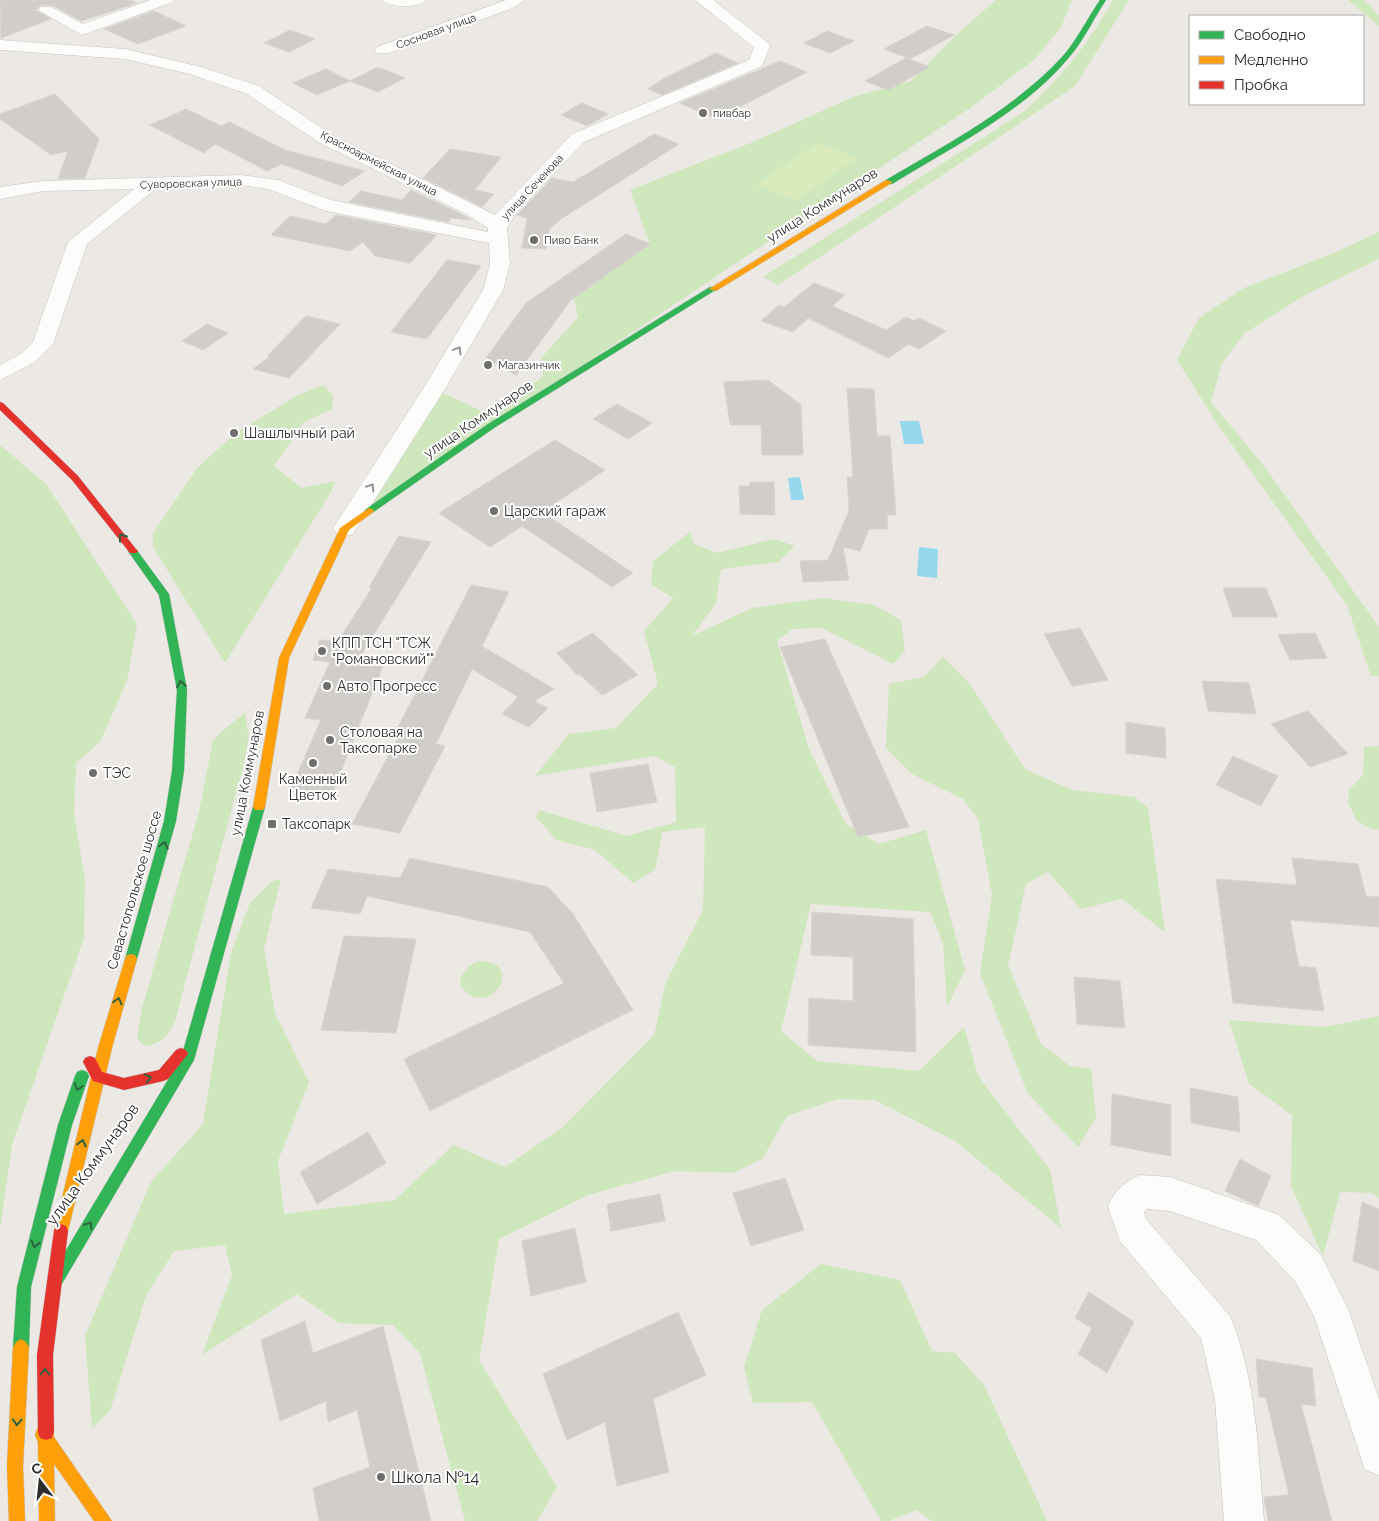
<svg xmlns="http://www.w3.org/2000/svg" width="1379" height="1521" font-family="Raleway,sans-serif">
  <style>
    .green { fill: #cee7bc }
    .pitch { fill: #d9ebba }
    .water { fill: #96d9ee }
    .building { fill: #d1ceca; stroke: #d7d4d0 }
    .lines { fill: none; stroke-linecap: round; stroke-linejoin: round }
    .street-casing { stroke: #c5c4c4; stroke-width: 1 }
    .fast-casing { stroke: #c5c4c4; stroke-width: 1 }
    .slow-casing { stroke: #c5c4c4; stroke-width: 1 }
    .jam-casing { stroke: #c5c4c4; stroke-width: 1 }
    .street { fill: #fcfcfb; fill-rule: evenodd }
    .fast { fill: #30b455; fill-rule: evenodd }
    .slow { fill: #ff9f0a; fill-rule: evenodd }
    .jam { fill: #e5322d; fill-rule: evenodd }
    .oneway { stroke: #949494 }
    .oneway2 { stroke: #2e633d }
    .poi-dot { fill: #706e6d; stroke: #fff; stroke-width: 2 }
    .labels { text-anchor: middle; stroke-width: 4; stroke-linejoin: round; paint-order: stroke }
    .far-street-label { font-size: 11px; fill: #2d2d2d; stroke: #fff }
    .far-poi-label { font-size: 11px; fill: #2d2d2d; stroke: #fff; text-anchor: start }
    .street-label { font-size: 14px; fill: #2d2d2d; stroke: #fff }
    .poi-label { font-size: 14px; fill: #2d2d2d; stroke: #fff; text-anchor: start }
    .near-street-label { font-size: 16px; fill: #2d2d2d; stroke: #fff }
    .near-poi-label { font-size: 16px; fill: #2d2d2d; stroke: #fff; text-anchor: start }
  </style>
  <rect width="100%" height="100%" fill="#ece8e4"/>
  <!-- green -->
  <path class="green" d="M996 0H1072L1061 27 1034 60 973 106 491 426 345 528 434 389 486 413 543 377 542 357 578 317 574 298 650 244 630 190 753 142 853 97 911 81 958 33Z
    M1113 0H1129L1075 86 778 285 763 277 1025 111C1060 79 1090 42 1113 0Z
    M1348 0H1364L1379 15V26Z
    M1379 232V259L1307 294 1245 333 1222 363 1211 402 1264 466 1379 627V676H1371L1347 605 1220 428 1177 360 1199 318 1244 288 1334 253Z
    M323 385 333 395 332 409 304 422 274 466 302 488 335 481 331 492 225 663 153 547V533L198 467 236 433 296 396Z
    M0 445 46 484 137 624 127 681 100 742 76 763 74 813 85 879 84 938 12 1145 0 1229Z
    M690 532 694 544 717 553 774 539 795 546 778 562 721 569 716 603 692 636 752 608 823 598 874 605 901 620 905 651 893 664 822 628 792 629 777 641 809 749 846 824 879 844 926 830 965 970 947 1007 943 943 930 912 811 904 781 1031 817 1061 919 1071 964 1027 978 1076 1050 1170 1061 1228 955 1141 875 1100 837 1099 787 1116 762 1159 733 1173 675 1171 588 1195 499 1239 479 1360 557 1487 537 1521H465L420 1353 393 1325 339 1323 297 1294 202 1355 232 1275 225 1245 174 1251 146 1296 110 1411 92 1428 85 1336 151 1182 203 1124 231 953 250 903 271 882 281 879 264 949 275 1013 309 1082 278 1161 284 1214 395 1200 453 1145 505 1167 563 1127 654 1035 666 982 703 910 705 827 662 832 655 870 633 883 595 850 556 840 536 817 539 810 627 836 676 822 675 767 655 756 535 776 569 734 616 728 658 684 644 631 673 598 651 584 653 561Z
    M943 657 970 684 1025 769 1072 790 1135 797 1148 808 1165 932 1122 899 1081 909 1048 872 1026 884 1008 965 1041 1044 1070 1066 1091 1069 1096 1118 1078 1147 1028 1094 980 973 992 895 978 819 963 799 912 774 886 748 889 684 924 677Z
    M245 713 249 738 243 767 175 1021C168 1036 162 1043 145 1046L137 1039 142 1008 199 812 213 740 222 731Z
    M1379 746V829L1374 830 1357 821 1348 803 1349 790 1363 775 1364 747Z
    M478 961C525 960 495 1014 467 993 451 982 466 967 478 961Z
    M1379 1016V1198L1372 1193 1340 1192 1323 1257 1291 1186 1292 1115 1249 1084 1229 1020 1324 1027Z
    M821 1264 900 1280 932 1351 955 1353 984 1385 1047 1521H932L916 1510 889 1521H881L812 1402 753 1403 744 1367 762 1310Z"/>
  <!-- pitch -->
  <path class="pitch" d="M818 143 857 158 796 200 756 185Z"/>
  <!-- water -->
  <path class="water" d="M900 421H919L924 444H904Z
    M800 477 804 500H791L788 478Z
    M919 547 938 549 937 578 917 576Z"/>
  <!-- building -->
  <path class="building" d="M0 0H130L137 3 81 21 52 5H41L36 10 51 19 1 38Z
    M154 11 186 26 138 44 104 29Z
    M927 26 954 35 910 59 884 49Z
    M290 30 315 39 289 52 264 43Z
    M827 31 854 41 830 53 804 43Z
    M716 53 738 63 662 95 648 89 663 79Z
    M906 58 930 67 888 90 865 81Z
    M780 61 807 72 716 119 680 103Z
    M376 68H380L405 78 378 92 350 81Z
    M326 69 350 81 317 95 293 83Z
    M55 94 99 139 85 178 58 179 68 151 51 155 0 119V114Z
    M582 103 608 114 587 126 561 115Z
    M186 109 221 126 230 122 285 150 365 171 342 186 282 164 267 171 215 144 204 153 150 125Z
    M654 134 679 144 561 219 549 229 546 249 522 248 527 218 517 215 552 178 573 182Z
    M450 149 501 157 475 190 494 194 482 207 423 178Z
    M411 190 465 216 471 220 451 218 448 222 349 202 361 191 402 200Z
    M336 215 437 235 410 263 375 256 363 242 350 251 271 235 290 216 326 224Z
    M626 234 650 244 570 301 516 375 486 358 526 303Z
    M447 260 481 266 427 339 391 332Z
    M814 283 845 295 832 306 886 330 906 317 914 321 919 318 946 331 919 349 909 344 888 358 808 318 793 332 761 321 779 305 784 307Z
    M306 316 340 324 289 378 253 369 269 357 268 355Z
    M207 324 228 333 203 350 182 341Z
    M768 380 801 405 803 455H762L761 425H730L724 382Z
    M847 388 874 389 877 436H890L896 515H887L888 529H869L860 551 843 547 849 580 803 582 800 561 828 560 849 511 847 477H853Z
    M617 404 652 423 628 439 593 419Z
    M555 440 605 470 542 512 633 573 612 587 522 526 490 547 439 513Z
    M750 482H774L775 515 740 514 739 486H750Z
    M399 536 431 542 356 663 383 666 332 794 291 788 321 720 305 718 330 662 313 660 320 640 338 641 372 588 369 587Z
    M471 585 509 592 482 646 554 689 534 701 548 708 529 727 502 714 518 697 472 669 436 744 445 746 400 833 352 824 400 734 395 733Z
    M1223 588H1266L1278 617H1233Z
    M1080 628 1108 680 1072 686 1044 634Z
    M593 633 638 675 602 695 579 674 577 675 557 653Z
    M1315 633 1327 658 1290 660 1278 635Z
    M825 639 909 827 858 837 780 647Z
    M1202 681 1249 683 1256 714 1208 711Z
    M1308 711 1348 754 1310 767 1271 724Z
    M1126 722 1165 728 1166 758 1126 753Z
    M1233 756 1278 776 1261 806 1216 785Z
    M648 764 657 802 597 812 590 773Z
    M410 858 548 887 573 914 633 1010 430 1111 404 1059 564 983 530 932 367 896 360 914 311 908 328 869 400 878Z
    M1292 858 1358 864 1366 896 1379 897V927L1290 920 1299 966 1316 968 1324 1011 1233 1003 1216 879 1297 885Z
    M812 912 913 919 916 1052 808 1045 809 998 853 1001V957L811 955Z
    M344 936 416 939 396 1033 321 1030Z
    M1074 977 1120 981 1125 1028 1077 1024Z
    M1190 1088 1238 1097 1240 1132 1191 1123Z
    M1112 1094 1171 1105V1156L1111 1145Z
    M368 1132 386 1163 317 1204 300 1172Z
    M1240 1159 1271 1176 1258 1206 1225 1191Z
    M785 1178 804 1230 751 1246 733 1193Z
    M660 1194 665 1221 611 1231 607 1204Z
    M1362 1202 1379 1209V1271L1353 1261Z
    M575 1228 586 1282 531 1296 522 1241Z
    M1089 1292 1134 1322 1107 1373 1078 1354 1092 1328 1075 1318Z
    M678 1312 706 1375 653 1399 669 1472 617 1486 605 1422 567 1440 543 1374Z
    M305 1321 313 1353 383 1326 431 1521H319L313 1488 370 1467 357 1410 328 1422 326 1401 280 1421 261 1340Z
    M1256 1359 1312 1368 1316 1406 1301 1404 1332 1521H1268L1264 1497 1289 1495 1266 1398 1259 1397Z"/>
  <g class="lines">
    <defs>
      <path id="street" d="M151 0H174L171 3 82 35 38 10 41 7H51L83 24Z
        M383 0H426C420 8 389 8 383 0Z
        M506 0H525L513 8 389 53H377L375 50 377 47Z
        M695 0H713L768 43 770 46 762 66 584 142 516 213 507 228 510 264 503 290 445 389 353 534 345 536 337 534 333 528 423 389 483 290 490 264 489 243 326 211 268 189 241 185 157 188 87 244 53 344 35 362 0 380V365L21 354 33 342 68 242 134 189 43 191 0 199V187L43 181 241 175 278 180 331 200 488 232V228L466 214 320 143 247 94 190 74 125 59 0 50V40L125 49 201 67 259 86 332 135 495 215 572 134 749 60 754 47Z
        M1140 1175 1170 1177 1279 1215 1321 1255 1348 1309 1379 1399V1475L1365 1470 1314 1316 1295 1281 1256 1240 1170 1211 1147 1209 1144 1212 1146 1219 1230 1316C1257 1380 1258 1453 1264 1521H1224L1215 1400 1201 1338 1120 1241 1108 1207C1114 1191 1124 1182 1140 1175Z"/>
      <path id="fast" d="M1100 0H1106C1094 18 1085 38 1071 55 1026 111 952 147 892 184H886V180C947 144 1013 110 1062 57 1077 40 1087 19 1100 0Z
        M710 287 717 289 494 428 372 513H366L364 511 366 509 488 424Z
        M133 548 136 549 169 594 187 690 184 771 176 821 137 959 135 963 131 964 127 963 125 959 164 821 172 771 177 690 159 595 128 551Z
        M259 802 263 804 265 807 194 1060 60 1287 55 1289 50 1287 48 1282 50 1277 181 1058 253 807 255 804Z
        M82 1070 87 1072 89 1076 72 1125 31 1287 29 1347 26 1352 21 1355 16 1352 13 1347 17 1287 58 1125 75 1076 77 1072Z"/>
      <path id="slow" d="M886 180 893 182 716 291 709 289Z
        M369 508 372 509 374 511 372 513 349 530 289 658 265 807 263 810H255L253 807 279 658 340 528Z
        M131 954 135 955 137 959 112 1048 68 1231 66 1236 61 1238 56 1236 54 1231 98 1048 125 959 127 955Z
        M21 1339 26 1342 29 1347 23 1466 25 1521H9L7 1466 13 1347 16 1342Z
        M46 1424 52 1426 54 1437 112 1521H94L54 1464 55 1521H39L38 1442 35 1435 37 1429Z"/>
      <path id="jam" d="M0 402 3 403 78 476 136 549 138 551 136 553H130L72 480 0 410Z
        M181 1048 186 1050 188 1054 168 1079 163 1081 124 1090 93 1081 83 1062 85 1058 90 1056 95 1058 102 1072 124 1078 159 1070 176 1050Z
        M61 1224 66 1226 68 1231 53 1355 54 1432 52 1438 46 1440 40 1438 38 1432 37 1355 54 1231 56 1226Z"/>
    </defs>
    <!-- street casing -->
    <use href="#street" class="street-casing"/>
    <!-- fast casing -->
    <use href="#fast" class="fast-casing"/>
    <!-- slow casing -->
    <use href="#slow" class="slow-casing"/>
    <!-- jam casing -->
    <use href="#jam" class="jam-casing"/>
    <!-- street -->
    <use href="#street" class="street"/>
    <!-- fast -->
    <use href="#fast" class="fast"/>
    <!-- slow -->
    <use href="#slow" class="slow"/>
    <!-- jam -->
    <use href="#jam" class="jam"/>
  </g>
  <!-- one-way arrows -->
  <defs><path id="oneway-chevron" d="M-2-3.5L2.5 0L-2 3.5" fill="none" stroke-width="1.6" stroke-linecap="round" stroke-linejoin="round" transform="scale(1.25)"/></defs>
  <g class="oneway">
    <use href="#oneway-chevron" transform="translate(458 350) rotate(-59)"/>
    <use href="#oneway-chevron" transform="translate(371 487) rotate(-57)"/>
  </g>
  <g class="oneway2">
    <use href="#oneway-chevron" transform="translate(122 537) rotate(-126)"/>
    <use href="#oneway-chevron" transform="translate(181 684) rotate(-99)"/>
    <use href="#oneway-chevron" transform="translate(164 845) rotate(-75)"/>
    <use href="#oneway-chevron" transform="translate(118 1001) rotate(-75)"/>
    <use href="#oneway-chevron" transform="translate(148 1078) rotate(-13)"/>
    <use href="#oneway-chevron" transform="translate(78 1087) rotate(108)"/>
    <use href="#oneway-chevron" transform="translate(82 1143) rotate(-76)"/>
    <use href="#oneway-chevron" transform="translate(89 1225) rotate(-59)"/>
    <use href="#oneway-chevron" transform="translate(35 1244) rotate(104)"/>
    <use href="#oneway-chevron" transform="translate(45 1372) rotate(-90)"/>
    <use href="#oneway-chevron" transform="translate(17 1422) rotate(93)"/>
  </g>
  <!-- markers -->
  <g class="poi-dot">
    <circle cx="703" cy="113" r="5"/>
    <circle cx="534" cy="240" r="5"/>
    <circle cx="488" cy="365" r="5"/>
    <circle cx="234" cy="433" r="5"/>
    <circle cx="494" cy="511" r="5"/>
    <circle cx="322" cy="651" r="5"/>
    <circle cx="327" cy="686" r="5"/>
    <circle cx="330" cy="740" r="5"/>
    <circle cx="313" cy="763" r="5"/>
    <circle cx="93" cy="773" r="5"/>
    <rect x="267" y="819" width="10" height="10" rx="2.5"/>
    <circle cx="381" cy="1477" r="5"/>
  </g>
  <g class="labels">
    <!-- far-street labels -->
    <g class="far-street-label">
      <text transform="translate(436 31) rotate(-20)" y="4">Сосновая улица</text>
      <text transform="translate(379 163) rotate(27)" y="4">Красноармейская улица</text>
      <text transform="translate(191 183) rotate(-2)" y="4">Суворовская улица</text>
      <text transform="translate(532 187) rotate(-47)" y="4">улица Сеченова</text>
    </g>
    <!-- far-poi labels -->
    <g class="far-poi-label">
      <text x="713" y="117">пивбар</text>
      <text x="544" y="244">Пиво Банк</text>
      <text x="498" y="369">Магазинчик</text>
    </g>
    <!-- street labels -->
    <g class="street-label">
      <text transform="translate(822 205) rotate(-32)" y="5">улица Коммунаров</text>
      <text transform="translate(478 419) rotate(-34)" y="5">улица Коммунаров</text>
      <text transform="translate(247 773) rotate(-79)" y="5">улица Коммунаров</text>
      <text transform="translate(134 890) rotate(-74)" y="5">Севастопольское шоссе</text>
    </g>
    <!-- poi labels -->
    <g class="poi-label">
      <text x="244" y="438">Шашлычный рай</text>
      <text x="504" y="516">Царский гараж</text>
      <text x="332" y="648">КПП ТСН "ТСЖ<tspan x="332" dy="16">"Романовский""</tspan></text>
      <text x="337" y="691">Авто Прогресс</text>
      <text x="340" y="737">Столовая на<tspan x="340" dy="16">Таксопарке</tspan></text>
      <text x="103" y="778">ТЭС</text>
      <text x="313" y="784" text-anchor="middle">Каменный<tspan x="313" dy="16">Цветок</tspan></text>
      <text x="282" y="829">Таксопарк</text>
    </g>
    <!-- near-street labels -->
    <g class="near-street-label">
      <text transform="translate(92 1164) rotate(-54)" y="6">улица Коммунаров</text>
    </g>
    <!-- near-poi labels -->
    <g class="near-poi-label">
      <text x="391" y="1483">Школа №14</text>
    </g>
  </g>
  <!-- legend -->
  <rect x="1189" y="15" width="175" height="90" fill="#ffffff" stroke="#ababab"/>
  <rect x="1199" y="31" width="25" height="8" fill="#30b455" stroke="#ababab"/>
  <text x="1234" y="40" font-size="15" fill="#2d2d2d">Свободно</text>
  <rect x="1199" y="56" width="25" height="8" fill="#ff9f0a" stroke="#ababab"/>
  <text x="1234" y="65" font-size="15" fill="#2d2d2d">Медленно</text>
  <rect x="1199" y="81" width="25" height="8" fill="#e5322d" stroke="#ababab"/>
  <text x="1234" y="90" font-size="15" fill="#2d2d2d">Пробка</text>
  <!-- north arrow -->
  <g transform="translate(40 1481) rotate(344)" stroke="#ffffff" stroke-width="4" paint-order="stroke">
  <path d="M0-4L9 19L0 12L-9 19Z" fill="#2d2d2d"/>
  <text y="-8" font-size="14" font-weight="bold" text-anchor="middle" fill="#2d2d2d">С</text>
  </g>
</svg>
